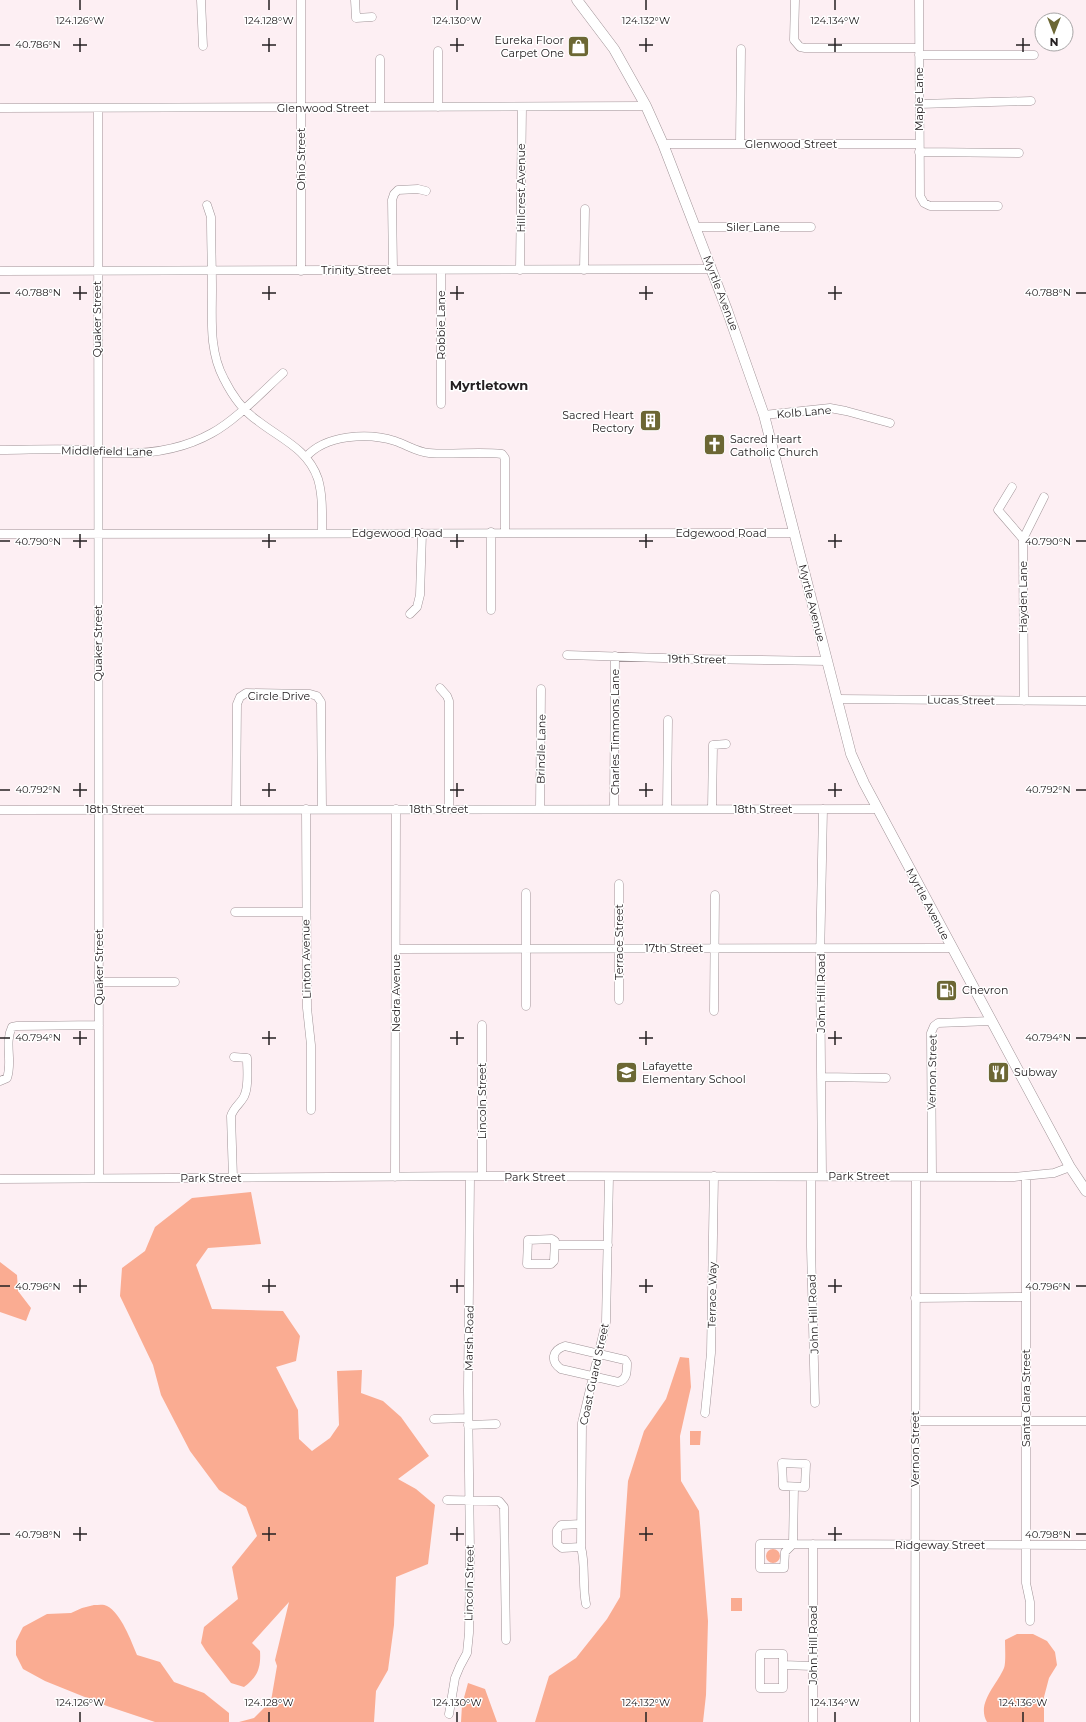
<svg xmlns="http://www.w3.org/2000/svg" width="1086" height="1722" font-family="Montserrat,sans-serif">
  <style>
    .green { fill: #faac92 }
    .lines { fill: none; stroke-linecap: round; stroke-linejoin: round }
    .minor-casing { stroke: #a09397; stroke-width: 9 }
    .major-casing { stroke: #a09397; stroke-width: 11 }
    .minor { stroke: #fff; stroke-width: 8 }
    .major { stroke: #fff; stroke-width: 10 }
    .ticks { fill: none; stroke: #252022; stroke-width: 1.5 }
    .labels { text-anchor: middle; stroke-width: 3; stroke-linejoin: round; paint-order: stroke }
    .poi-label { font-size: 11px; fill: #252022; stroke: #fff; text-anchor: start }
    .street-label { font-size: 11px; fill: #252022; stroke: #fff }
    .quarter-label { font-size: 13px; font-weight: bold; fill: #252022; stroke: #fff }
    .ticks-label { font-size: 10px; text-anchor: middle; fill: #252022; stroke: #fff; stroke-width: 3; stroke-linejoin: round; paint-order: stroke }
  </style>
  <rect width="100%" height="100%" fill="#fdeff3"/>
  <!-- green -->
  <path class="green" d="M251 1192 261 1244 208 1248 196 1265 212 1309 283 1311 300 1336 296 1361 276 1367 298 1410 299 1439 312 1451 330 1438 339 1425 337 1371 362 1370 361 1393 383 1401 401 1417 429 1456 398 1479 416 1489 435 1505 428 1564 396 1577 394 1625 388 1670 376 1691 374 1722H239L254 1718 271 1701 277 1666 275 1660 289 1602 252 1643 260 1651C261 1667 258 1677 244 1687L231 1683 206 1651 201 1643 204 1627 238 1599 232 1567 257 1536 246 1507 219 1490 190 1451 161 1395 153 1365 120 1296 122 1268 145 1251 155 1227 192 1198Z
    M0 1262 17 1275 18 1291 31 1308 26 1321 0 1312Z
    M680 1357 689 1358 691 1387 680 1436 681 1481 699 1511 708 1621 706 1695 703 1722H535L549 1676 576 1658 607 1619 620 1597 628 1481 644 1431 666 1399Z
    M690 1431H701L700 1445H690Z
    M766 1556a7 7 0 1 1 14 0a7 7 0 1 1-14 0Z
    M731 1598H742V1611H731Z
    M94 1605C98 1605 104 1604 107 1606 121 1613 131 1641 137 1655L160 1662 174 1682 204 1693 229 1713V1722H155L107 1706 45 1681 23 1669 16 1655V1641L23 1627 47 1614 71 1613 82 1608Z
    M1017 1634H1033L1047 1641 1055 1652 1057 1665 1049 1678 1044 1697V1722H987C976 1703 997 1685 1004 1668 1006 1663 1005 1647 1005 1640Z
    M468 1683 485 1689 497 1722H461L462 1705Z"/>
  <g class="lines">
    <defs>
      <path id="minor" d="M201 0 203 46
        M301 0V271
        M355 0 356 18 372 17
        M795 0 794 40 800 47 805 48H919
        M919 0 920 196 924 203 930 206H998
        M919 55H1034
        M919 104 1031 101
        M380 107V59
        M438 107V51
        M0 108 646 106
        M98 108 99 1178
        M663 144H919
        M740 144 741 49
        M919 152 1019 153
        M207 205 211 217C211 241 212 265 212 290 212 320 209 351 224 379 232 395 243 411 258 421 281 439 308 449 318 479 323 496 322 515 322 533
        M695 227H811
        M393 270 392 200 394 194 398 190 418 189 426 191
        M441 270V404
        M520 270 522 107
        M584 270 585 209
        M0 271 712 269
        M764 415 830 408 846 411 890 423
        M0 450C29 450 59 448 88 450 95 451 102 453 109 453 145 455 180 451 212 433 236 420 262 392 283 373
        M306 457C325 435 368 432 395 441 407 445 417 452 429 453 453 455 478 451 502 454L505 458V533
        M1012 487 998 510 1023 539
        M0 534 795 533
        M491 610V532
        M410 614 417 607 420 595 422 533
        M567 655 695 659 827 661
        M440 688 447 696 449 701V809
        M837 699 1086 701
        M1024 701 1023 539 1044 497
        M236 809 237 704 240 697 246 693 310 694 317 696 321 702 322 809
        M306 809 307 1008 311 1045V1110
        M540 809 541 689
        M614 809 615 656
        M667 809 668 720
        M712 809 713 745 726 744
        M0 810 878 809
        M619 884V1000
        M526 893V1006
        M235 912H306
        M396 949 952 948
        M98 982H175
        M714 1011 715 895
        M821 1077 886 1078
        M0 1081 7 1078C13 1062 4 1043 12 1027L17 1026 99 1025
        M482 1176V1025
        M822 1176 820 961 823 809
        M932 1176 931 1033 934 1026 938 1023 991 1021
        M1026 1176V1583L1030 1602V1621
        M395 1177 396 809
        M811 1177V1247L815 1403
        M233 1178 231 1116C234 1106 243 1102 245 1094 249 1084 247 1069 247 1058L234 1057
        M0 1179 482 1176 1014 1177 1054 1173 1070 1167
        M552 1239 555 1241 554 1261 551 1264H527L528 1240Z
        M555 1245H608
        M915 1298 1026 1297
        M565 1346 625 1360 627 1363C627 1372 627 1380 618 1382L561 1369C550 1361 552 1350 565 1346Z
        M705 1413 711 1353 714 1176
        M434 1419 468 1418
        M915 1421H1086
        M468 1425 496 1424
        M782 1463 806 1464 805 1487 783 1486Z
        M794 1487 793 1544 1086 1545
        M447 1500 499 1501 504 1507 506 1640
        M581 1524 561 1525 557 1530V1544L562 1548 581 1547
        M760 1544H793L785 1552 784 1568H760Z
        M586 1604C582 1585 586 1566 581 1547L582 1423 606 1322 609 1177
        M760 1654H783V1688H760Z
        M783 1665 812 1666
        M449 1714 455 1678 460 1666 467 1653 469 1633 470 1553 468 1391 470 1177
        M813 1722V1544
        M915 1722 916 1177"/>
      <path id="major" d="M577 0 614 49 646 106 663 144 727 310 764 415 851 754 864 783 1070 1167 1086 1191"/>
    </defs>
    <!-- minor casing -->
    <use href="#minor" class="minor-casing"/>
    <!-- major casing -->
    <use href="#major" class="major-casing"/>
    <!-- minor -->
    <use href="#minor" class="minor"/>
    <!-- major -->
    <use href="#major" class="major"/>
  </g>
  <!-- ticks -->
  <path class="ticks" d="M80 0V10M269 0V10M457 0V10M646 0V10M835 0V10M80 38V52M269 38V52M457 38V52M646 38V52M835 38V52M1023 38V52M0 45H10M73 45H87M262 45H276M450 45H464M639 45H653M828 45H842M1016 45H1030M80 286V300M269 286V300M457 286V300M646 286V300M835 286V300M0 293H10M73 293H87M262 293H276M450 293H464M639 293H653M828 293H842M1076 293H1086M80 534V548M269 534V548M457 534V548M646 534V548M835 534V548M0 541H10M73 541H87M262 541H276M450 541H464M639 541H653M828 541H842M1076 541H1086M80 783V797M269 783V797M457 783V797M646 783V797M835 783V797M0 790H10M73 790H87M262 790H276M450 790H464M639 790H653M828 790H842M1076 790H1086M80 1031V1045M269 1031V1045M457 1031V1045M646 1031V1045M835 1031V1045M0 1038H10M73 1038H87M262 1038H276M450 1038H464M639 1038H653M828 1038H842M1076 1038H1086M80 1279V1293M269 1279V1293M457 1279V1293M646 1279V1293M835 1279V1293M0 1286H10M73 1286H87M262 1286H276M450 1286H464M639 1286H653M828 1286H842M1076 1286H1086M80 1527V1541M269 1527V1541M457 1527V1541M646 1527V1541M835 1527V1541M0 1534H10M73 1534H87M262 1534H276M450 1534H464M639 1534H653M828 1534H842M1076 1534H1086M80 1712V1722M269 1712V1722M457 1712V1722M646 1712V1722M835 1712V1722M1023 1712V1722"/>
  <!-- icons -->
  <defs>
    <symbol id="shop-square" viewBox="-11 -11 22 22"><rect x="-9" y="-9" width="18" height="18" rx="4" fill="#6c6734" stroke="#fff"/><path d="M-5-2.5h2.3a2.7 3.5 0 0 1 5.4 0H5L5.5 6h-11ZM-1.5-2.5h3a1.5 2.3 0 0 0-3 0Z" fill="#fff"/></symbol>
    <symbol id="building-square" viewBox="-11 -11 22 22"><rect x="-9" y="-9" width="18" height="18" rx="4" fill="#6c6734" stroke="#fff"/><path d="M-4-6H4V6H1V3H-1V6H-4ZM-2.5-4.3h1.7v1.8h-1.7ZM.8-4.3h1.7v1.8H.8ZM-2.5-1h1.7V.8h-1.7ZM.8-1h1.7V.8H.8Z" fill="#fff"/></symbol>
    <symbol id="church-square" viewBox="-11 -11 22 22"><rect x="-9" y="-9" width="18" height="18" rx="4" fill="#6c6734" stroke="#fff"/><path d="M-1.2-6h2.4v3.5h3.3v2.4h-3.3V6h-2.4V-.1h-3.3v-2.4h3.3Z" fill="#fff"/></symbol>
    <symbol id="fuel-square" viewBox="-11 -11 22 22"><rect x="-9" y="-9" width="18" height="18" rx="4" fill="#6c6734" stroke="#fff"/><path d="M-5.5-6h7V0h2V4h1.3V-2.5L3-4.5l.8-.8L6-3V5H2.5V1h-1V6h-7ZM-4.2-4.7v3.2H.2V-4.7Z" fill="#fff"/></symbol>
    <symbol id="school-square" viewBox="-11 -11 22 22"><rect x="-9" y="-9" width="18" height="18" rx="4" fill="#6c6734" stroke="#fff"/><path d="M0-5L7-2L0 1L-7-2ZM-4 1L0 2.5L4 1V4Q0 6-4 4Z" fill="#fff"/></symbol>
    <symbol id="restaurant-square" viewBox="-11 -11 22 22"><rect x="-9" y="-9" width="18" height="18" rx="4" fill="#6c6734" stroke="#fff"/><path d="M-5-6h1v4h1v-4h1v4h1v-4h1v5L-1.5 .5V6h-2V.5L-5-1ZM5-6V6H3V1.5H1.5Q1.5-4 5-6Z" fill="#fff"/></symbol>
  </defs>
  <g fill-rule="evenodd">
    <use href="#shop-square" x="566" y="34" width="25" height="25"/>
    <use href="#building-square" x="638" y="408" width="25" height="25"/>
    <use href="#church-square" x="702" y="432" width="25" height="25"/>
    <use href="#fuel-square" x="934" y="978" width="25" height="25"/>
    <use href="#school-square" x="614" y="1060" width="25" height="25"/>
    <use href="#restaurant-square" x="986" y="1060" width="25" height="25"/>
  </g>
  <g class="labels">
    <!-- poi labels -->
    <g class="poi-label">
      <text x="564" y="44" text-anchor="end">Eureka Floor<tspan x="564" dy="13">Carpet One</tspan></text>
      <text x="634" y="419" text-anchor="end">Sacred Heart<tspan x="634" dy="13">Rectory</tspan></text>
      <text x="730" y="443">Sacred Heart<tspan x="730" dy="13">Catholic Church</tspan></text>
      <text x="962" y="994">Chevron</text>
      <text x="642" y="1070">Lafayette<tspan x="642" dy="13">Elementary School</tspan></text>
      <text x="1014" y="1076">Subway</text>
    </g>
    <!-- street labels -->
    <g class="street-label">
      <text transform="translate(919 99) rotate(-90)" y="4">Maple Lane</text>
      <text x="323" y="112">Glenwood Street</text>
      <text x="791" y="148">Glenwood Street</text>
      <text transform="translate(301 159) rotate(-90)" y="4">Ohio Street</text>
      <text transform="translate(521 188) rotate(-90)" y="4">Hillcrest Avenue</text>
      <text x="753" y="231">Siler Lane</text>
      <text x="356" y="274">Trinity Street</text>
      <text transform="translate(721 293) rotate(69)" y="4">Myrtle Avenue</text>
      <text transform="translate(97 319) rotate(-90)" y="4">Quaker Street</text>
      <text transform="translate(441 325) rotate(-90)" y="4">Robbie Lane</text>
      <text transform="translate(804 412) rotate(-5)" y="4">Kolb Lane</text>
      <text transform="translate(107 451) rotate(1)" y="4">Middlefield Lane</text>
      <text x="397" y="537">Edgewood Road</text>
      <text x="721" y="537">Edgewood Road</text>
      <text transform="translate(1023 597) rotate(-90)" y="4">Hayden Lane</text>
      <text transform="translate(812 603) rotate(76)" y="4">Myrtle Avenue</text>
      <text transform="translate(98 643) rotate(-90)" y="4">Quaker Street</text>
      <text transform="translate(697 659) rotate(1)" y="4">19th Street</text>
      <text x="279" y="700">Circle Drive</text>
      <text transform="translate(961 700) rotate(1)" y="4">Lucas Street</text>
      <text transform="translate(615 732) rotate(-90)" y="4">Charles Timmons Lane</text>
      <text transform="translate(541 749) rotate(-89)" y="4">Brindle Lane</text>
      <text x="115" y="813">18th Street</text>
      <text x="439" y="813">18th Street</text>
      <text x="763" y="813">18th Street</text>
      <text transform="translate(928 904) rotate(62)" y="4">Myrtle Avenue</text>
      <text transform="translate(619 942) rotate(-90)" y="4">Terrace Street</text>
      <text x="674" y="952">17th Street</text>
      <text transform="translate(306 959) rotate(-91)" y="4">Linton Avenue</text>
      <text transform="translate(99 967) rotate(-90)" y="4">Quaker Street</text>
      <text transform="translate(396 993) rotate(-90)" y="4">Nedra Avenue</text>
      <text transform="translate(821 993) rotate(-90)" y="4">John Hill Road</text>
      <text transform="translate(932 1072) rotate(-89)" y="4">Vernon Street</text>
      <text transform="translate(482 1101) rotate(-90)" y="4">Lincoln Street</text>
      <text x="859" y="1180">Park Street</text>
      <text x="535" y="1181">Park Street</text>
      <text x="211" y="1182">Park Street</text>
      <text transform="translate(712 1295) rotate(-89)" y="4">Terrace Way</text>
      <text transform="translate(813 1314) rotate(-92)" y="4">John Hill Road</text>
      <text transform="translate(469 1338) rotate(-89)" y="4">Marsh Road</text>
      <text transform="translate(594 1374) rotate(-78)" y="4">Coast Guard Street</text>
      <text transform="translate(1026 1398) rotate(-90)" y="4">Santa Clara Street</text>
      <text transform="translate(915 1449) rotate(-90)" y="4">Vernon Street</text>
      <text x="940" y="1549">Ridgeway Street</text>
      <text transform="translate(469 1583) rotate(-89)" y="4">Lincoln Street</text>
      <text transform="translate(813 1645) rotate(-90)" y="4">John Hill Road</text>
    </g>
    <!-- quarter labels -->
    <g class="quarter-label">
      <text x="489" y="390">Myrtletown</text>
    </g>
  </g>
  <g class="ticks-label">
    <text x="80" y="24">124.126°W</text>
    <text x="269" y="24">124.128°W</text>
    <text x="457" y="24">124.130°W</text>
    <text x="646" y="24">124.132°W</text>
    <text x="835" y="24">124.134°W</text>
    <text x="38" y="48">40.786°N</text>
    <text x="1048" y="296">40.788°N</text>
    <text x="38" y="296">40.788°N</text>
    <text x="1048" y="545">40.790°N</text>
    <text x="38" y="545">40.790°N</text>
    <text x="1048" y="793">40.792°N</text>
    <text x="38" y="793">40.792°N</text>
    <text x="1048" y="1041">40.794°N</text>
    <text x="38" y="1041">40.794°N</text>
    <text x="1048" y="1290">40.796°N</text>
    <text x="38" y="1290">40.796°N</text>
    <text x="1048" y="1538">40.798°N</text>
    <text x="38" y="1538">40.798°N</text>
    <text x="80" y="1706">124.126°W</text>
    <text x="269" y="1706">124.128°W</text>
    <text x="457" y="1706">124.130°W</text>
    <text x="646" y="1706">124.132°W</text>
    <text x="835" y="1706">124.134°W</text>
    <text x="1023" y="1706">124.136°W</text>
  </g>
  <!-- north arrow -->
  <g transform="translate(1054 32) rotate(180)"><circle r="19" fill="#ffffff" stroke="#a8a6a7"/>
  <path d="M0-3L7 15L0 10L-7 15Z" fill="#6c6734"/>
  <text y="-6" font-size="11" font-weight="bold" text-anchor="middle" fill="#252022">N</text>
  </g>
</svg>
